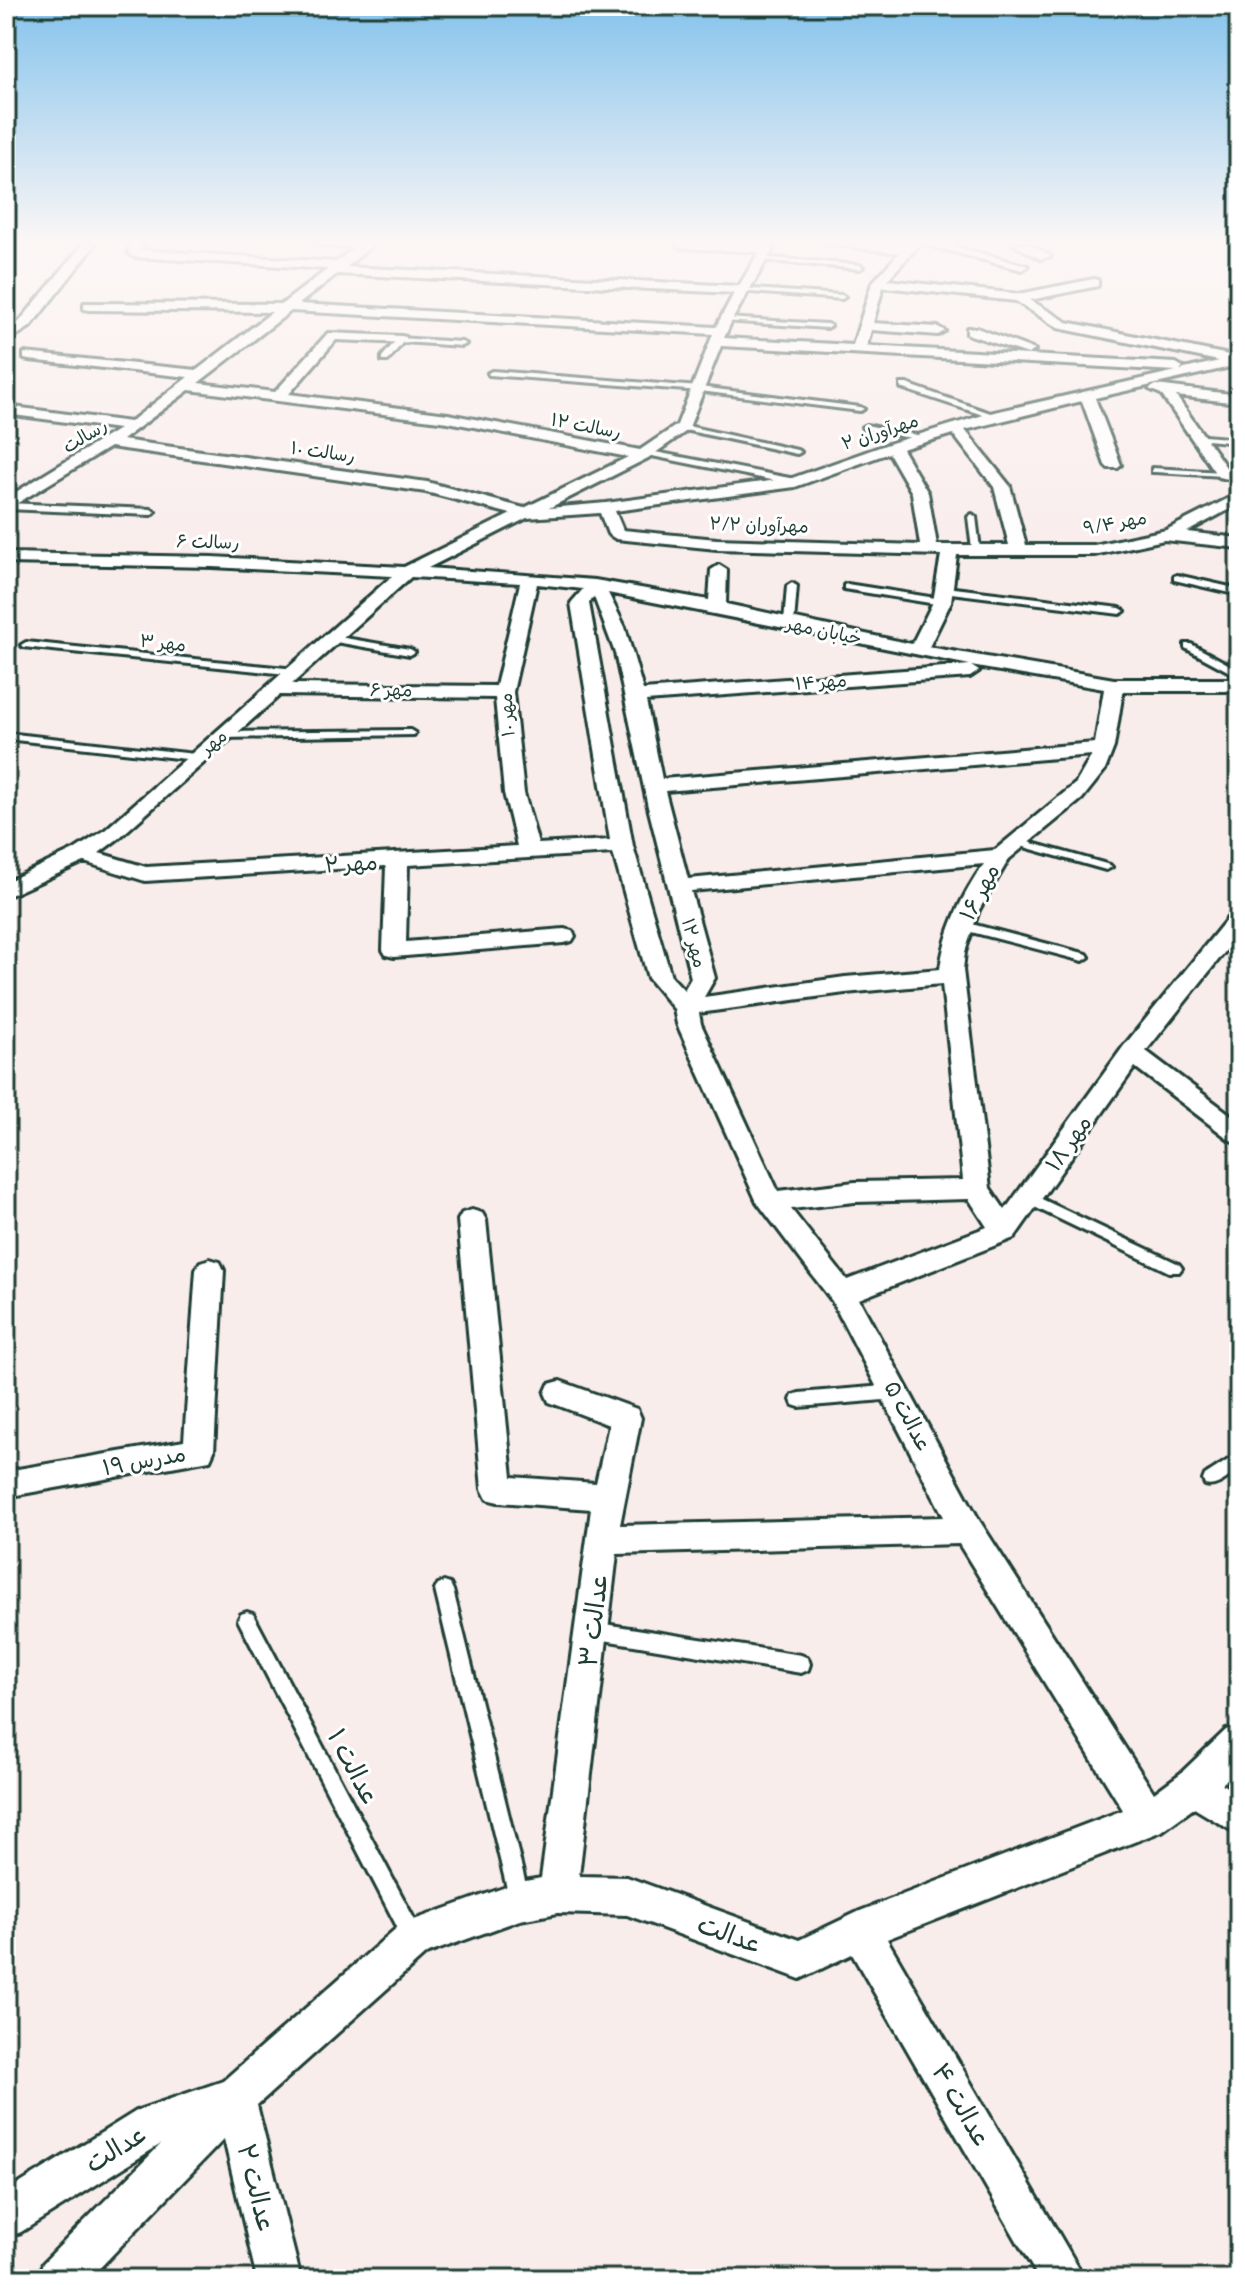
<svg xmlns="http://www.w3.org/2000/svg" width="1245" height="2285" font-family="'Patrick Hand','Playpen Sans Arabic',sans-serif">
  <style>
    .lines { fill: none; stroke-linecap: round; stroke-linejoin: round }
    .lane-casing { stroke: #1f3d34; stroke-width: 6 }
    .street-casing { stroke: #1f3d34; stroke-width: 6 }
    .lane { fill: #fff; fill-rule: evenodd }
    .street { fill: #fff; fill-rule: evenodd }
    .labels { text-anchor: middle; stroke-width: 6; stroke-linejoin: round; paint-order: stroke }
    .far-street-label { font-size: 18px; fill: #1f3d34; stroke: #fff }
    .street-label { font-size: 22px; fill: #1f3d34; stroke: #fff }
    .near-street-label { font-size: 26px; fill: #1f3d34; stroke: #fff }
  </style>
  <rect width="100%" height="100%" fill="#f9edec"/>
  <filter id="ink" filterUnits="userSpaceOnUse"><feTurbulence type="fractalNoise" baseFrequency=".0125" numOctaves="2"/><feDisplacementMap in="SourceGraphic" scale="16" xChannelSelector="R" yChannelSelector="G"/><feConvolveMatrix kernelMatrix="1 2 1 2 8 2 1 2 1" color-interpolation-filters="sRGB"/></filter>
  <g filter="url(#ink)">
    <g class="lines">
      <defs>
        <path id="lane" d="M317 244H345L365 248 362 250Z
          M760 257 860 265 863 267 860 269 758 260Z
          M740 288 842 295 845 297 842 299 738 291Z
          M725 318 827 324 831 326 827 328 723 321Z
          M398 338 462 342 466 344 462 346 403 342 388 361H382V357Z
          M492 371 700 387 860 407 864 409 860 411 700 391 489 375 488 373Z
          M901 384H907L999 416 992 418 901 388Z
          M683 425 797 450 801 452 797 454 680 429 679 427Z
          M866 425 922 436 926 438 922 440 863 429 862 427Z
          M1193 435 1239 439V443L1196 439H1193Z
          M645 450 795 479 799 482 795 485 642 454V450Z
          M1152 468 1223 472 1227 474 1223 476 1155 472H1152Z
          M6 503 151 509 155 512 151 515 6 509Z
          M972 514 976 517 980 549 976 552 972 549 968 517Z
          M1177 575 1239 589V595L1174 580V576Z
          M792 583 797 586 794 623 789 626 784 623 787 586Z
          M847 584 942 599 947 602 942 605 844 589V585Z
          M946 587 1120 608 1125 611 1120 614 943 592 941 590Z
          M333 636 410 649 415 652 410 655 330 641 328 639Z
          M26 642 296 669 301 672 296 675 23 647 21 645Z
          M1185 644H1191L1239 670V677L1185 648Z
          M410 730 415 733 414 735 222 738 217 735 222 732Z
          M6 733 195 754 200 757 195 760 6 739Z
          M1014 838 1110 865 1112 867 1106 870 1010 843V839Z
          M960 921 1087 954 1089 957 1083 961 956 928 954 925Z
          M1029 1193 1179 1264 1182 1268 1179 1272H1169L1024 1202 1022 1198 1024 1194Z
          M896 1385 902 1387 904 1392 902 1397 896 1399 799 1407 793 1405 791 1400 793 1395 799 1393Z
          M1239 1453V1469C1229 1476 1217 1489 1205 1485L1203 1480 1205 1475Z
          M444 1582 450 1584 453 1590 530 1901 527 1908 520 1911 513 1908 510 1901 435 1590 438 1584Z
          M247 1612 253 1614 421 1932 424 1939 421 1946 414 1949 407 1946 241 1626 238 1620 241 1614Z
          M592 1622 801 1655 808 1658 810 1664 808 1670 801 1673 592 1638 586 1636 583 1630 586 1624Z"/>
        <path id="street" d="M83 244H96L30 327 6 342V332L20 321Z
          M130 244H142L141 250 336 262 359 244H373L347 267 739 286 759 252 681 248 675 244H776L732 320 724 338 853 345 872 283 899 253 826 244H920L887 280 1019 294 1094 279 1098 280V286L1030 300 1067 322 1239 357V365L1095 398 1121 465 1118 468H1108L1105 465 1082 401 965 430 1010 486 1026 545H1094L1166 530 1239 493V504L1187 532 1239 538V548L1164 540 1094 555H957L951 602 929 647 1114 679H1239V691H1123L1114 747 1105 770 1082 799 1009 859 979 910 965 952 963 970 990 1188 1005 1210 1123 1047 1231 914 1239 912V934L1146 1051 1239 1121V1143L1230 1140 1135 1067 1014 1238 859 1299 979 1520 1154 1793 1181 1773 1226 1730 1239 1725V1767L1222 1784 1239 1795V1835L1194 1808 1162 1831 887 1939 1085 2279H1039L852 1954 800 1979 627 1915 558 1913 520 1920 426 1954 257 2105 301 2279H257L224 2139 89 2279H37L43 2263 161 2144 21 2232 6 2238V2192L138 2110 223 2081 400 1925 520 1882 541 1878 591 1509 498 1502 487 1499 482 1489 458 1220 462 1213 472 1210 482 1213 486 1220 512 1477 596 1483 609 1425 549 1402 545 1393 549 1384 560 1381 637 1409 641 1418 620 1525 944 1517 832 1301 757 1202 677 1024 674 1009 648 978 613 853 408 865 406 942 564 929 572 931 575 936 572 941 564 943 394 957 386 955 383 950 386 866 145 881 84 862 6 897V882L74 850 105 830 392 576 212 567 6 563V553L212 557 404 567 511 514 426 492 110 447 6 510V498L119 429 6 414V406L130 422 188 377 29 360 24 359V353L197 370 272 312 89 310 84 309V303L282 304 328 269 134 257 128 253ZM337 274 734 293 716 327 299 304ZM883 287 1016 301 1058 328 1219 361 1180 370 1183 367 1176 363 867 346 871 330 938 335 945 331 938 327 873 323ZM291 311 713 334 677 425 640 450 448 414 289 394 336 340 406 343V337L401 336 328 333 275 392 198 383ZM721 346 1176 371 990 413 888 444 792 478 606 503 549 508 648 458 688 430ZM189 390 448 422 628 457 524 508 427 482 122 440ZM953 434 994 487 1009 545H937L928 493 902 449ZM889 453 912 493 920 545 717 539 623 530 615 511 795 487ZM600 513 608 534 616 539 717 549 941 555 933 602 912 644 726 604 727 570 719 565 711 570 709 600 595 580 428 568 527 518ZM411 577 520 583 496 686 292 684ZM537 584 583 589 571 603 610 840 538 844 524 793 513 692ZM608 593 970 665 643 690 625 627ZM594 597 615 653 648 807 691 978 684 990 671 976 633 846 589 603ZM971 666 1104 689 1095 743 662 779 646 701 970 677 979 671ZM280 695 495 698 504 793 517 846 146 867 99 853 119 838ZM1092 755 1076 783 995 850 688 879 665 791ZM984 864C962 895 945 931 940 969L845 977 704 997 715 978 691 891ZM942 984 963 1180 855 1182 778 1191 701 1024 699 1013 845 993ZM969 1199 987 1227 847 1280 791 1209 855 1202ZM959 1544 1123 1810 860 1911 799 1940 627 1877 579 1876 617 1554Z
          M923 244H946L1028 266 1022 270Z
          M1013 244H1030L1051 256 1041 259Z
          M967 328H977L1035 350 1028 354 967 334Z
          M1156 385 1239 395V403L1176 396 1228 470 1239 471V481L1218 477 1161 394 1149 389Z
          M210 1259 220 1262 224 1270 214 1451 210 1460 6 1497V1471L184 1441 196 1270 200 1262Z"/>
      </defs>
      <!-- lane casing -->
      <use href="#lane" class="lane-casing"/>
      <!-- street casing -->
      <use href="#street" class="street-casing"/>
      <!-- lane -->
      <use href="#lane" class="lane"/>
      <!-- street -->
      <use href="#street" class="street"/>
    </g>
  </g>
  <!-- sky -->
  <linearGradient id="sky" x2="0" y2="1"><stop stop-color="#85c3ec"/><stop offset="0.43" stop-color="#fcf7f6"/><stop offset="1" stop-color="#fcf7f6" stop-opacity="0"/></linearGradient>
  <rect width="1245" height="564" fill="url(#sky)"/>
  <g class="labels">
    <!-- far-street labels -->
    <g class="far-street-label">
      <text transform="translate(586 426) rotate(11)" y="6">رسالت ۱۲</text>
      <text transform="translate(880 432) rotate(-18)" y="6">مهرآوران ۲</text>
      <text transform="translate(85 436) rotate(-31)" y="6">رسالت</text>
      <text transform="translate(323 452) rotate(8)" y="6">رسالت ۱۰</text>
      <text transform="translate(1115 523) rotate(-10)" y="6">مهر ۹/۴</text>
      <text transform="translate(759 525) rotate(2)" y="6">مهرآوران ۲/۲</text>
      <text transform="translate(208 542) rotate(2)" y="6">رسالت ۶</text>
      <text transform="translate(824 631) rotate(12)" y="6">خیابان مهر</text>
      <text transform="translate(163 643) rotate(6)" y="6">مهر ۳</text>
      <text transform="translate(821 682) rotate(-4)" y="6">مهر ۱۴</text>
      <text transform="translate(391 690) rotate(1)" y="6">مهر ۶</text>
      <text transform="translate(507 715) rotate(-94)" y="6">مهر ۱۰</text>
      <text transform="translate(214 742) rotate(-40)" y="6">مهر</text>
      <text transform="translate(694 943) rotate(75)" y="6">مهر ۱۲</text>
    </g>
    <!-- street labels -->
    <g class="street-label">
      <text transform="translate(351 863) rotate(-3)" y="8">مهر ۲</text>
      <text transform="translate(979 892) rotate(-62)" y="8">مهر ۱۶</text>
      <text transform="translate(1068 1143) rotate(-55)" y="8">مهر ۱۸</text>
      <text transform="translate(909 1416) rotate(62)" y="8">عدالت ۵</text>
      <text transform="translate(144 1460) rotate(-10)" y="8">مدرس ۱۹</text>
    </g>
    <!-- near-street labels -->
    <g class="near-street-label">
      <text transform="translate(593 1620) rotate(-83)" y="9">عدالت ۳</text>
      <text transform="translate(354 1767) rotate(62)" y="9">عدالت ۱</text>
      <text transform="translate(730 1934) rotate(20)" y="9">عدالت</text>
      <text transform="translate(962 2105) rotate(60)" y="9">عدالت ۴</text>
      <text transform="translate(116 2148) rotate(-32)" y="9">عدالت</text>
      <text transform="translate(257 2188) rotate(76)" y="9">عدالت ۲</text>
    </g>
  </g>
  <!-- margin -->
  <rect width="1245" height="2285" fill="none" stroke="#fff" stroke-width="32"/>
  <rect x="16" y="16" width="1213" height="2253" fill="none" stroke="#1f3d34" stroke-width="3" filter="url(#ink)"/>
</svg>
